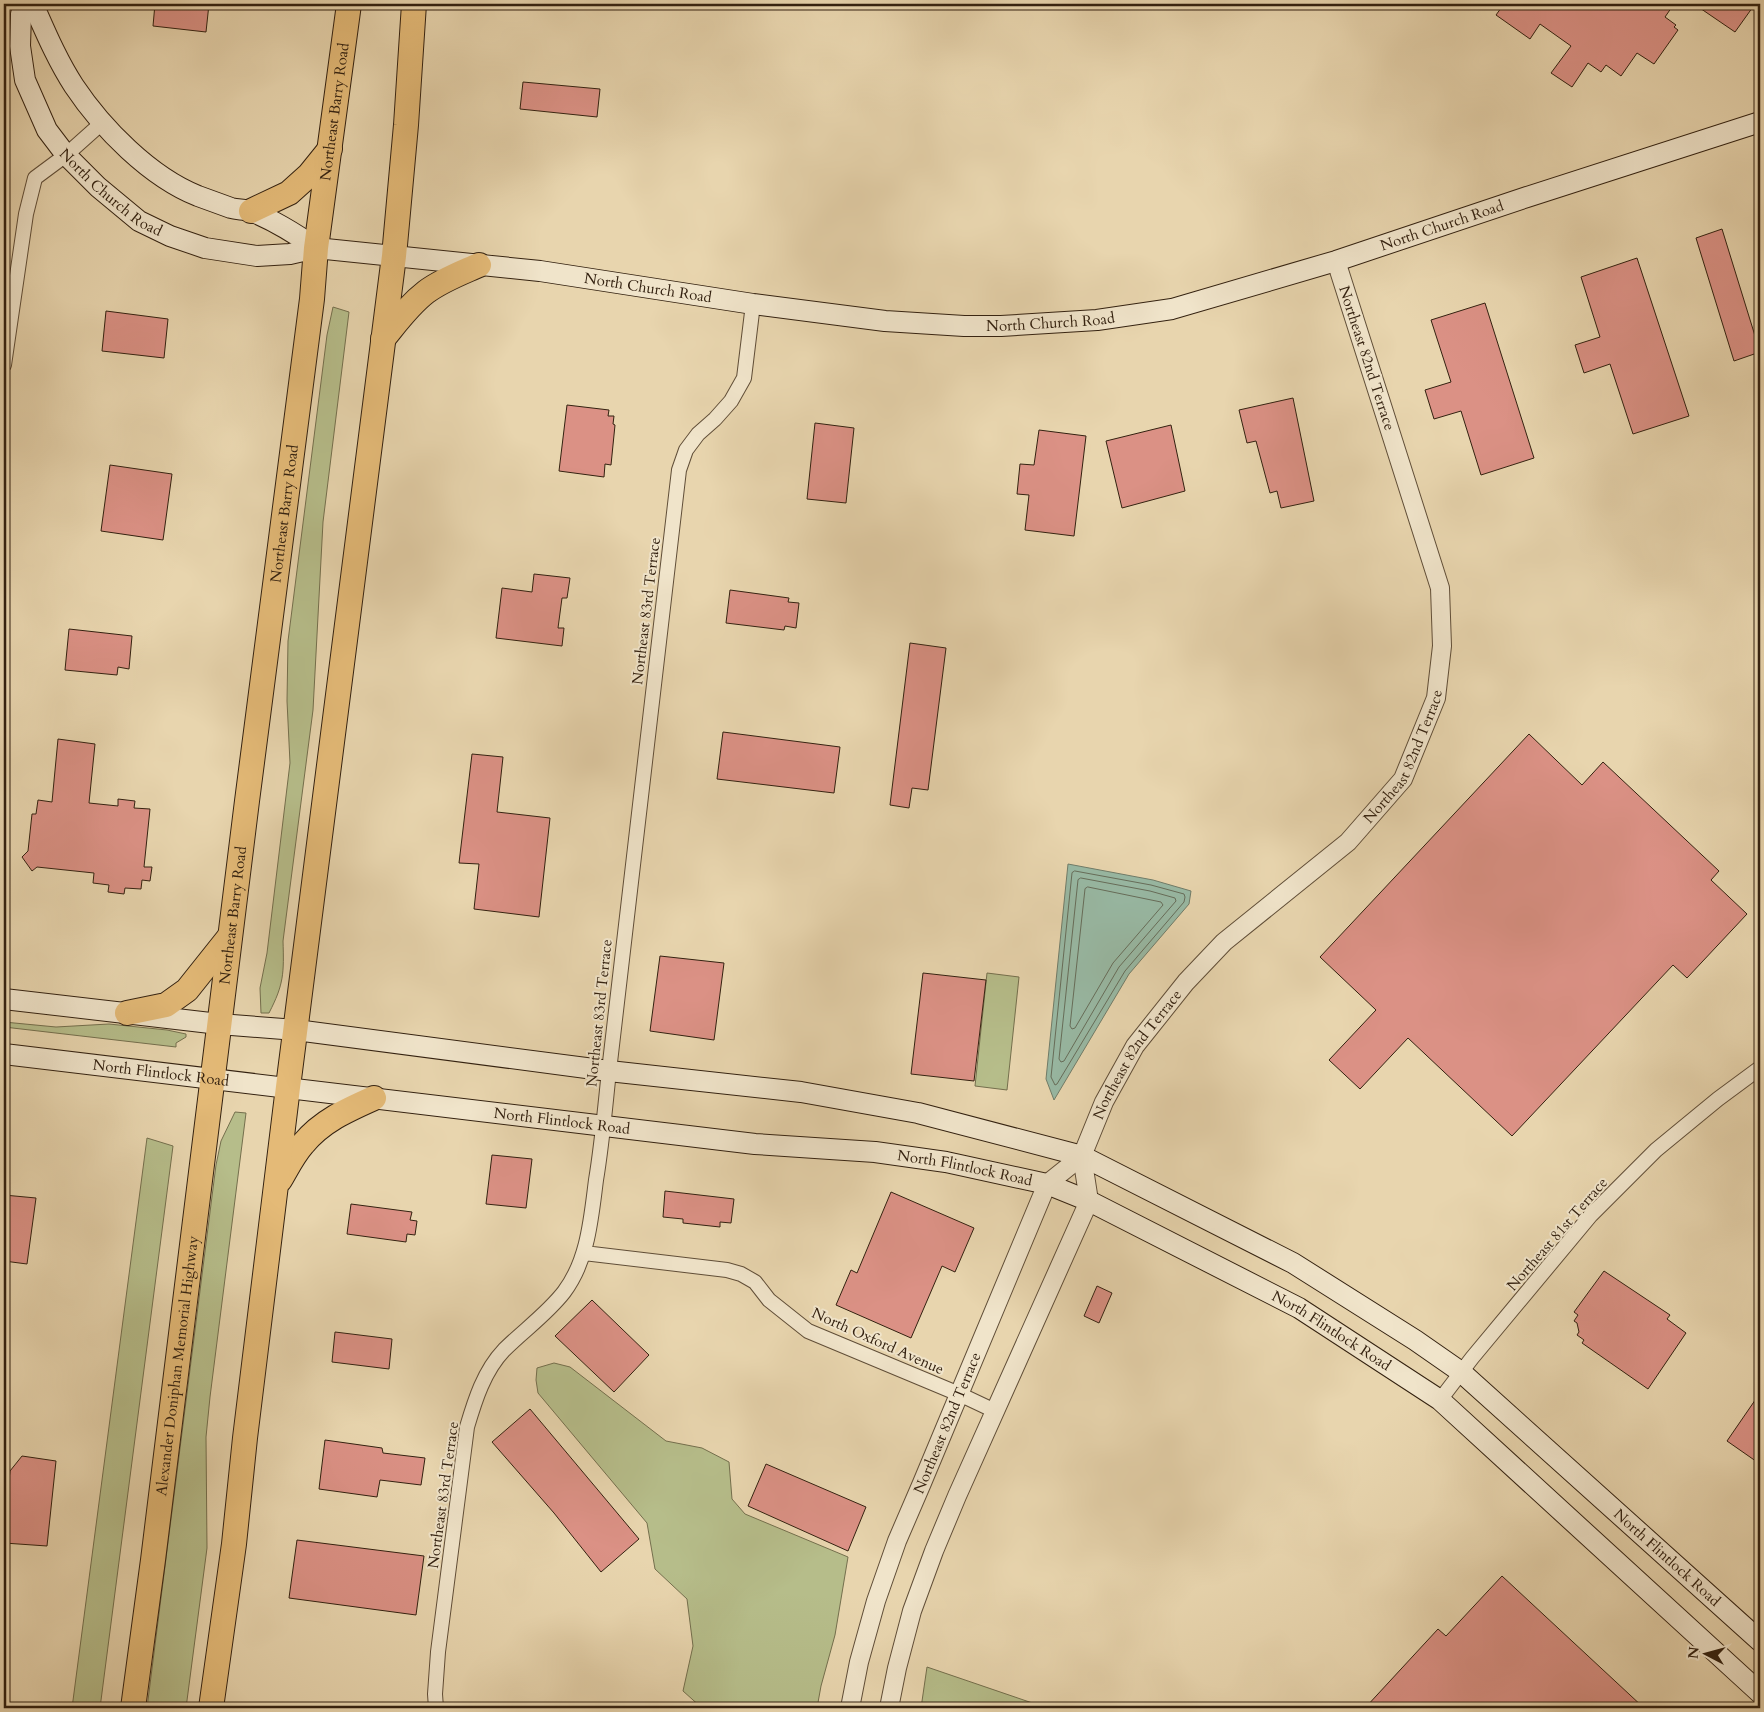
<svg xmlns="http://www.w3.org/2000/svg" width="1764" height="1712" font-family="Cardo,serif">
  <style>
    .green { fill: #b6bd8a; stroke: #746f4d }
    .water { fill: #98b9a4; stroke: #707c69 }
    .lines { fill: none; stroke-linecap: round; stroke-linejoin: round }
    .shore { stroke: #666d5a; stroke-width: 1 }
    .building { fill: #db9185; stroke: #332110 }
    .minor-casing { stroke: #604e38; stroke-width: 16 }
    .tertiary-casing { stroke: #604e38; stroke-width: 20 }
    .secondary-casing { stroke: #332110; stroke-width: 22 }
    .trunk-casing { stroke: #332110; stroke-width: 26 }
    .minor { stroke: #f0e4ca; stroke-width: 14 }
    .tertiary { stroke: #f0e4ca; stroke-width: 18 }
    .secondary { stroke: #f0e4ca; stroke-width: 20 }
    .trunk { stroke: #e4ba77; stroke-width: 24 }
    .labels { text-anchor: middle; stroke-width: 4; stroke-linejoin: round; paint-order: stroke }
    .street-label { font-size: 15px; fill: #332110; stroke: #f0e4ca }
  </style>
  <rect width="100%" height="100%" fill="#e8d5ae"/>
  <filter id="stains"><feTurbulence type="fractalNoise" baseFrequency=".004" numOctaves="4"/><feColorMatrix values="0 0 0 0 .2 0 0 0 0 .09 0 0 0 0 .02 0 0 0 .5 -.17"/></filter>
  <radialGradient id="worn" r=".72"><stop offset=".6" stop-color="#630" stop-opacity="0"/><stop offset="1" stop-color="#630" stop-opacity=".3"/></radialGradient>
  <!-- green -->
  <path class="green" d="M333 307 349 312 323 522 313 710 283 941C284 973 284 984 269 1013H261L260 988 267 953 290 763 287 701 288 641 327 335Z
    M987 973 1019 977 1007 1090 975 1086Z
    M4 1022 56 1027 109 1024 167 1030 186 1034V1037L176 1043V1047L4 1027Z
    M235 1112 246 1113 210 1397 206 1437 207 1548 186 1708H147L216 1165 221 1141Z
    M147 1138 173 1146 100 1708H72Z
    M554 1363 570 1367 666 1441 702 1448 729 1462 732 1499 745 1514 848 1557 835 1635 821 1686 817 1708H702L683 1691 693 1646 687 1599 655 1569 647 1523 538 1393 536 1380 537 1368Z
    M927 1667 1047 1708H921Z"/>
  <!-- water -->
  <path class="water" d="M1068 864 1153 880 1191 891 1189 904 1129 974 1054 1100 1046 1079Z"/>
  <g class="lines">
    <!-- shore -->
    <path class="shore" d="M1075 871 1151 885 1184 894 1185 897 1184 902 1125 971 1057 1084 1055 1085 1051 1077 1072 873Z
      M1081 878 1150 891 1175 898 1176 901 1119 967 1064 1061 1061 1062 1059 1059 1078 880Z
      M1088 887 1161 902 1163 905 1113 963 1075 1028 1072 1029 1070 1026 1085 889Z"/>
  </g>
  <!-- building -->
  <path class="building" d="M155 4H209L206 32 153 26Z
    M1504 4H1674L1665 17 1676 25 1674 27 1678 30 1654 64 1637 53 1621 76 1606 65 1601 72 1588 63 1572 87 1551 73 1571 46 1540 24 1530 39 1496 15Z
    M1694 4H1755L1735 32Z
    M523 82 600 89 597 117 520 109Z
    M1722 229 1760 352 1734 361 1696 238Z
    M1637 258 1689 416 1633 434 1610 364 1584 373 1575 345 1600 337 1581 277Z
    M1485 303 1534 458 1481 475 1461 411 1434 419 1425 390 1451 382 1431 320Z
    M106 311 168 319 164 358 102 351Z
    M1293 398 1314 501 1281 508 1277 491 1270 493 1256 441 1247 443 1239 410Z
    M567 405 609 410 608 416H614L613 424 615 425 611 465 605 464 604 477 559 471Z
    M815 423 854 428 846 503 807 499Z
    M1171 425 1185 491 1122 508 1106 441Z
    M1039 430 1086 436 1074 536 1025 530 1029 495 1017 494 1020 464 1034 465Z
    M110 465 172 474 163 540 101 531Z
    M534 574 570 578 567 598H562L558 628H564L562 646 496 638 502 588 532 592Z
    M730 590 789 598 788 602 799 603 796 628 785 626 784 630 726 623Z
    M69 629 132 636 129 669 118 667 117 675 65 670Z
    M910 643 946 648 928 790 912 788 909 808 890 805Z
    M723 732 840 747 834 793 717 779Z
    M1529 734 1582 785 1603 762 1719 871 1711 880 1747 914 1687 978 1673 965 1512 1136 1408 1038 1360 1089 1329 1060 1376 1010 1320 957Z
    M58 739 95 744 89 803 118 806V799L135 801 134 808 150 809 144 867H152L150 881 142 880 141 889 125 888 124 894 108 892 109 885 93 883 94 873 37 867 32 871 22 857 28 851 32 814H36L38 800 52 802Z
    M472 754 503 757 497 812 550 818 539 917 474 909 479 864 459 863Z
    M660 956 724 963 714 1040 650 1031Z
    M923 973 986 980 974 1081 911 1074Z
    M492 1155 532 1159 526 1208 486 1204Z
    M665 1191 734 1199 731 1223 720 1222V1227L683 1223V1219L663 1217Z
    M891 1192 974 1228 955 1272 942 1266 911 1338 836 1305 851 1270 857 1273Z
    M4 1195 36 1198 27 1264 4 1261Z
    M351 1204 412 1212 410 1220 417 1221 415 1235 407 1234 406 1242 347 1234Z
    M1604 1271 1670 1315 1667 1319 1686 1333 1648 1389 1582 1343 1584 1340 1577 1335 1579 1332 1577 1323 1574 1321 1578 1315 1574 1312Z
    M1097 1286 1112 1293 1099 1323 1084 1316Z
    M592 1300 649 1355 614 1392 555 1336Z
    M335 1332 392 1339 389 1369 332 1362Z
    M1760 1393V1464L1727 1441Z
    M530 1409 639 1539 601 1572 554 1513 492 1442Z
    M325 1440 382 1448 383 1453 425 1458 421 1485 380 1480 377 1497 319 1489Z
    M22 1456 56 1461 47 1546 4 1543V1524L10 1471Z
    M766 1464 866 1507 848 1551 748 1506Z
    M297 1540 424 1556 416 1615 289 1598Z
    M1502 1576 1644 1708H1365L1438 1629 1446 1636Z"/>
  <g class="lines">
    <defs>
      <path id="minor" d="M4 365 26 214 35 178 66 155 103 122
        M584 1253 727 1270 741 1274 755 1282 769 1300 808 1331 959 1394 995 1411
        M1440 1400 1472 1358 1591 1215 1656 1150 1718 1099 1760 1068
        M436 1708 435 1694 438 1652 467 1427C475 1400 484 1371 504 1350 524 1330 547 1314 564 1292 588 1260 591 1219 596 1180 602 1144 605 1108 609 1071L679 470 686 450 698 434 715 419 731 401 744 378 753 304"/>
      <g id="tertiary">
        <path id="s1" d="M850 1708 859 1662 876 1601 897 1541 922 1483 1047 1184 1082 1156 1104 1102 1135 1046 1186 982 1224 942 1348 842 1403 779 1436 698 1442 646 1440 588 1336 261"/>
        <path d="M889 1708 897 1668 912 1611 934 1551 957 1496 1089 1201 1082 1156"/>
      </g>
      <g id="secondary">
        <path id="s2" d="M25 4 21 14 20 46 25 80 47 130 66 155 98 187 139 221 170 236 205 248 257 256 290 254 316 248 540 271 753 304 885 321 964 326H1001L1097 320 1172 309 1336 261 1527 197 1760 122"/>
        <path d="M33 4C45 31 57 60 74 86 102 128 150 177 198 196 209 200 220 204 231 208 238 210 246 209 253 212 275 221 296 234 316 248"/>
        <path id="s3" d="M4 999 219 1024 296 1030 609 1071 801 1092 918 1113 1082 1156 1293 1263 1415 1340 1461 1372 1760 1641"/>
        <path id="s4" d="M4 1054 755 1144 875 1152 946 1162 1047 1184 1089 1201 1299 1308 1440 1400 1760 1693"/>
      </g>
      <g id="trunk">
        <path d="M251 211 289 193 309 175 330 149"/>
        <path d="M383 339C397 322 409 305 426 292 442 280 461 273 479 265"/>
        <path d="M127 1013 166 1005 187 990 230 936"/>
        <path d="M280 1180C287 1168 294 1154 303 1144 322 1121 347 1110 374 1098"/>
        <path id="s5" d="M133 1708 153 1560 247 801 312 299 316 248 349 4"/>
        <path d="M211 1708 234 1544 245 1438 288 1087 394 256 406 125 414 4"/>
      </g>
    </defs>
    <!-- minor casing -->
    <use href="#minor" class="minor-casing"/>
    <!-- tertiary casing -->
    <use href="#tertiary" class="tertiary-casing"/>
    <!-- secondary casing -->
    <use href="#secondary" class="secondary-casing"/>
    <!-- trunk casing -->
    <use href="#trunk" class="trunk-casing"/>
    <!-- minor -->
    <use href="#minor" class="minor"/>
    <!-- tertiary -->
    <use href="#tertiary" class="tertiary"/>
    <!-- secondary -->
    <use href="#secondary" class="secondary"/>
    <!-- trunk -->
    <use href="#trunk" class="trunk"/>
  </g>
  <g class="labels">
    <!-- street labels -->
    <g class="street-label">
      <text dy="5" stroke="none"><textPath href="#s5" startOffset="1609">Northeast Barry Road</textPath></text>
      <text dy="5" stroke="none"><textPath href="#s2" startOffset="222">North Church Road</textPath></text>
      <text dy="5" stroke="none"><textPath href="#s2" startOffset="1590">North Church Road</textPath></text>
      <text dy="5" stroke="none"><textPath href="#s2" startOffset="780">North Church Road</textPath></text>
      <text dy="5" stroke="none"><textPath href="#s2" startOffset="1185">North Church Road</textPath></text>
      <text transform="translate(1367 358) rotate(72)" y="5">Northeast 82nd Terrace</text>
      <text dy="5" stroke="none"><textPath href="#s5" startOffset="1204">Northeast Barry Road</textPath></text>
      <text transform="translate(646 611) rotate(-83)" y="5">Northeast 83rd Terrace</text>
      <text dy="5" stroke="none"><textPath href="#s1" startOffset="1128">Northeast 82nd Terrace</textPath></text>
      <text dy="5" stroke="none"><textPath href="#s5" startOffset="799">Northeast Barry Road</textPath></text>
      <text transform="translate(599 1013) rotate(-84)" y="5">Northeast 83rd Terrace</text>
      <text dy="5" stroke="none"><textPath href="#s1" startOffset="722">Northeast 82nd Terrace</textPath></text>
      <text dy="5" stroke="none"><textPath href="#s4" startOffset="158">North Flintlock Road</textPath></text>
      <text dy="5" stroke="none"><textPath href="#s4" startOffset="562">North Flintlock Road</textPath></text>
      <text dy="5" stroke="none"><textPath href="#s4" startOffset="968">North Flintlock Road</textPath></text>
      <text transform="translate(1557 1234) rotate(-49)" y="5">Northeast 81st Terrace</text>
      <text dy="5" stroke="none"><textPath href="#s4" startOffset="1372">North Flintlock Road</textPath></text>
      <text transform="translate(878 1341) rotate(24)" y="5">North Oxford Avenue</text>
      <text dy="5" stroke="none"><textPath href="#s5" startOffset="345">Alexander Doniphan Memorial Highway</textPath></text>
      <text dy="5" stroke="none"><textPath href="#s1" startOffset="302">Northeast 82nd Terrace</textPath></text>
      <text transform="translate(443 1495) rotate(-82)" y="5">Northeast 83rd Terrace</text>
      <text dy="5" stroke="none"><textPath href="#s3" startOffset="1805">North Flintlock Road</textPath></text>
    </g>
  </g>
  <!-- margin -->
  <rect width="1764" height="1712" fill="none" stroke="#e8d5ae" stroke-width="20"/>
  <rect x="5" y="5" width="1754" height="1702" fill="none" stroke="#332110" stroke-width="2.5"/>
  <rect x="10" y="10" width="1744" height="1692" fill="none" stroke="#332110"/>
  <!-- north arrow -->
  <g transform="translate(1706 1654) rotate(276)" stroke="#f0e4ca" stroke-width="4" paint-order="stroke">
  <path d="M0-4L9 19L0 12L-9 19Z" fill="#332110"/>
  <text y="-8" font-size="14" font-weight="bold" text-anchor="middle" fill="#332110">N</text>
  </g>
  <rect width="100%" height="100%" filter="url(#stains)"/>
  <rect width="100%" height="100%" fill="url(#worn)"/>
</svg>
